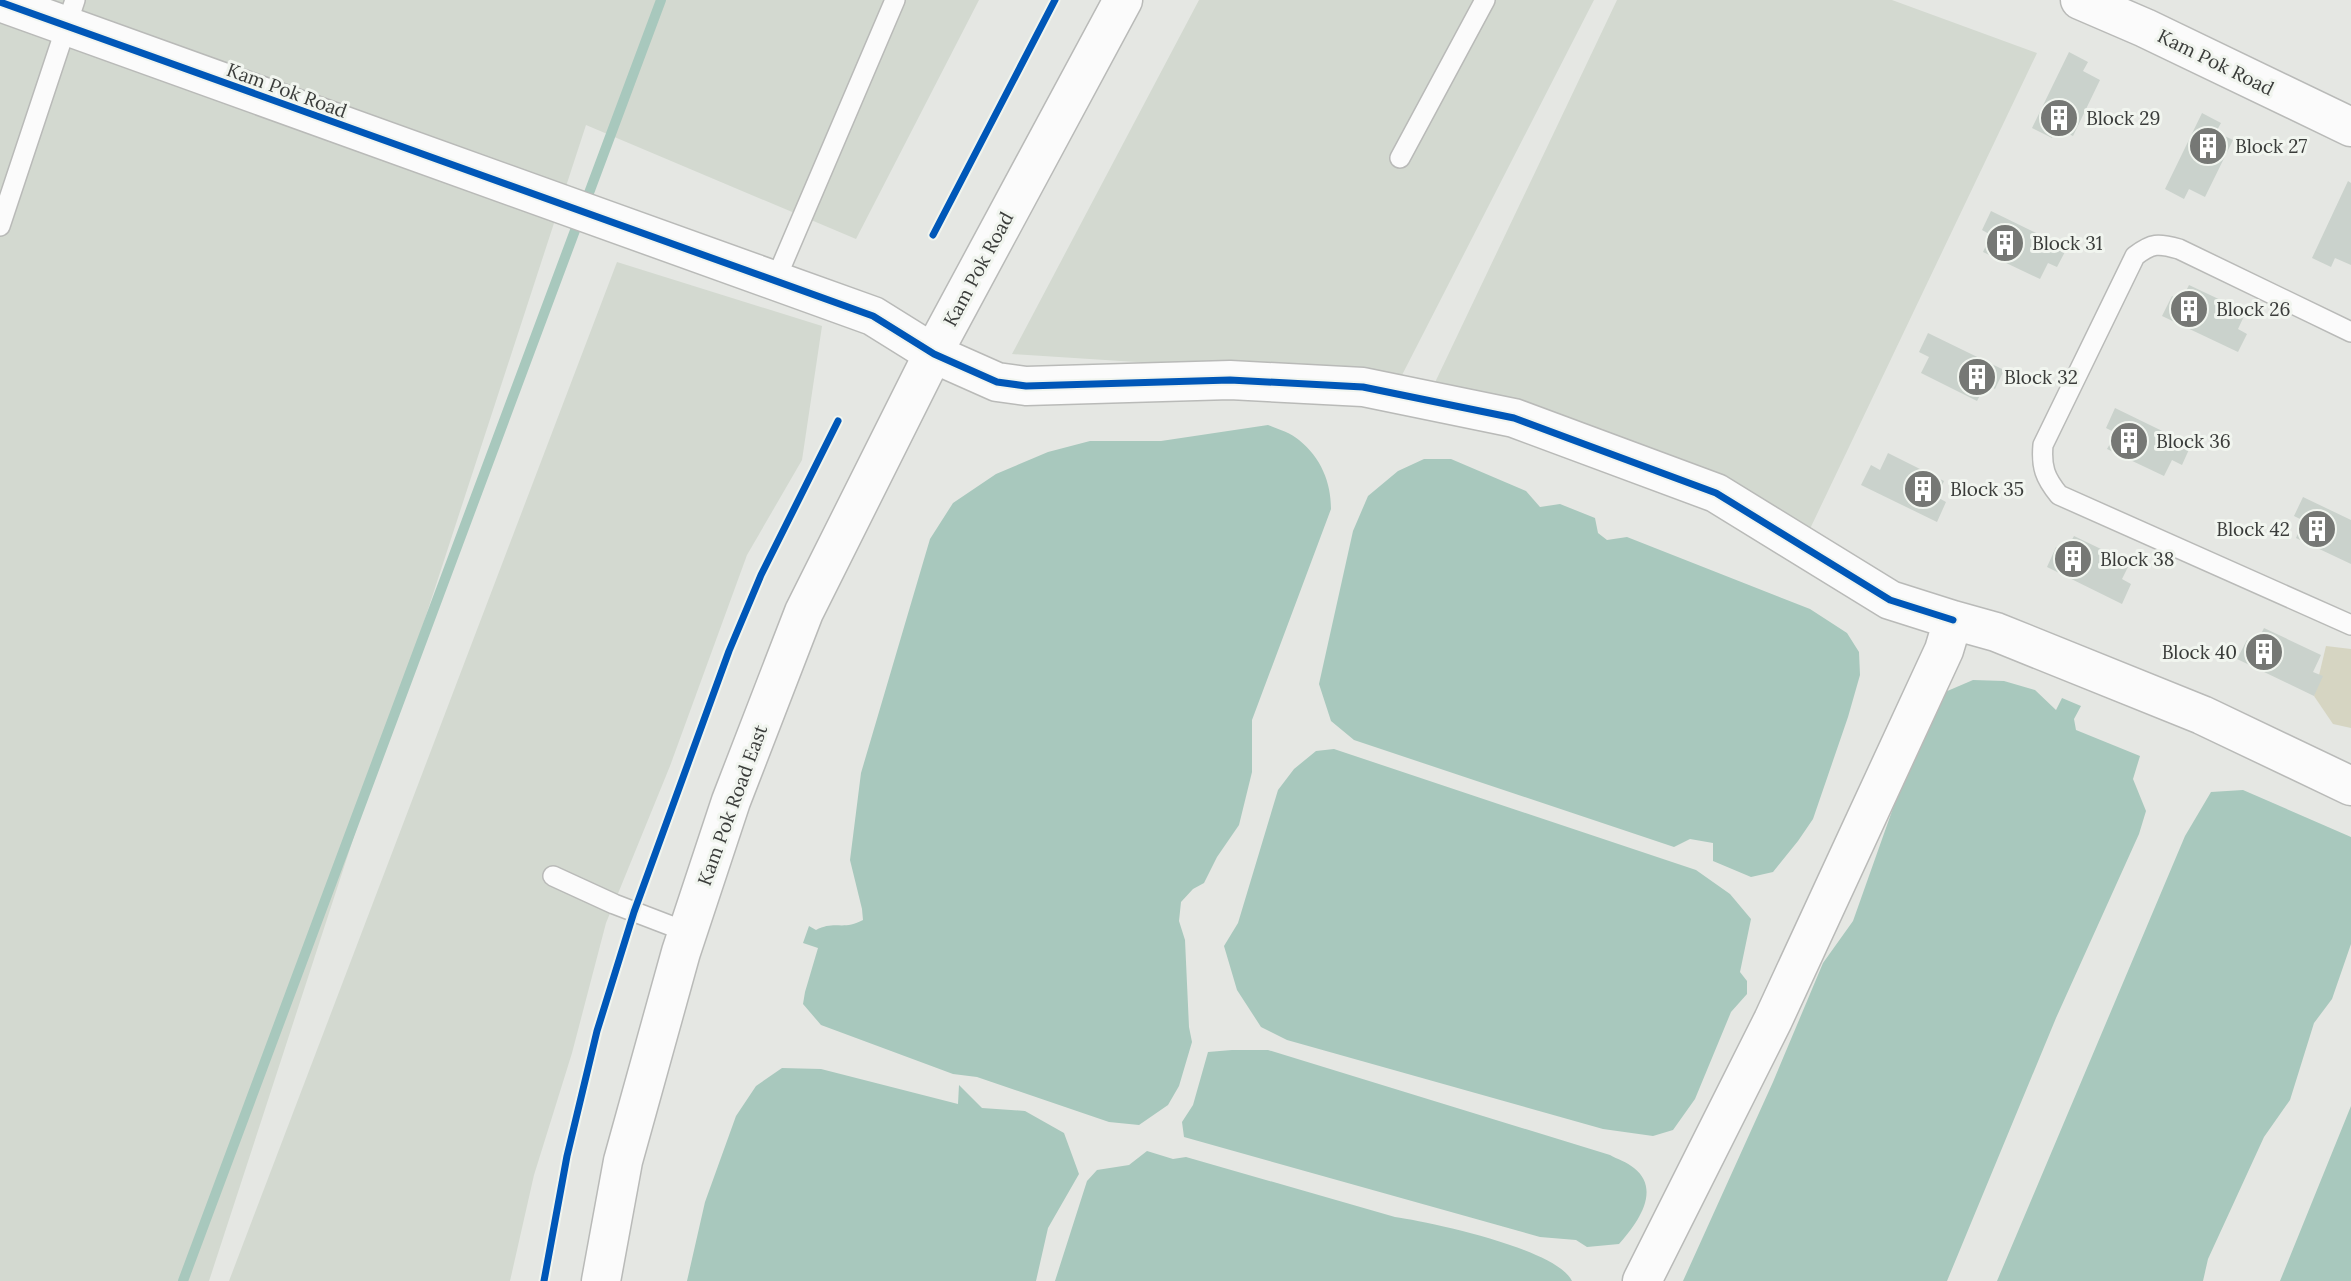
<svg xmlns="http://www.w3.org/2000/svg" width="2351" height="1281" font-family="Lora,serif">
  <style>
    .built { fill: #d3d9d0 }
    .green { fill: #d6d5c2 }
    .water { fill: #a8c8bd }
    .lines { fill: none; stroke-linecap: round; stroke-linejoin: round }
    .stream { stroke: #a8c8bd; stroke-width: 10 }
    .building { fill: #cad2cc }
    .service-casing { stroke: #b9bab8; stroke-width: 22 }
    .minor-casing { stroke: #b9bab8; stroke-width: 41 }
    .tertiary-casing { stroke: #b9bab8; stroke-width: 41 }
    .service { stroke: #fbfbfb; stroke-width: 19 }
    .minor { stroke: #fbfbfb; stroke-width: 38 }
    .tertiary { stroke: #fbfbfb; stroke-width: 38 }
    .cycleway-casing { stroke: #f1f5ef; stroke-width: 11 }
    .cycleway { stroke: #0057b8; stroke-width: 7 }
    .labels { text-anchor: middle; stroke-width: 6; stroke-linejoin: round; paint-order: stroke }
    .street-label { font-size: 19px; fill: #3a3c3a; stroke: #f1f5ef }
    .poi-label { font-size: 19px; fill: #3a3c3a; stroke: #f1f5ef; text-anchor: start }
  </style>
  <rect width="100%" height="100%" fill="#e5e7e3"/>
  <!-- built -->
  <path class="built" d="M0 0H979L856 239 586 125 209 1281H0Z
    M1199 0H1594L1400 379 1012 354Z
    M1617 0H1892L2037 53 1808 533 1429 395Z
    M617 262 822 326 802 460 747 555 670 766 606 923 572 1053 534 1175 510 1281H229Z"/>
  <!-- green -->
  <path class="green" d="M2326 646 2351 649V728L2333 724 2314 696Z"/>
  <!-- water -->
  <path class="water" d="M1268 425C1278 429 1291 433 1299 440 1321 458 1331 482 1331 509L1252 720V772L1239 825 1217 857 1204 883 1193 889 1181 902 1179 921 1185 940 1189 1027 1192 1042 1179 1086 1168 1105 1139 1125 1109 1122 977 1077 953 1074 821 1025 803 1004 805 992 818 948 803 943 809 926 816 930C835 920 843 931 863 920L862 909 850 860 861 773 930 539 953 503 996 474 1048 452 1090 441H1161Z
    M1424 459H1451L1526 491 1540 507 1560 504 1595 518 1598 533 1607 540 1627 537 1810 609 1847 633 1859 652 1860 675 1848 717 1813 819 1798 841 1773 872 1751 877 1713 861V843L1690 839 1674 847 1354 740 1331 721 1319 684 1353 531 1368 496 1398 471Z
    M1973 680 2004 681 2035 690 2056 710 2062 698 2081 706 2074 719 2076 730 2140 756 2133 779 2146 811 2139 834 2056 1018 1947 1281H1683L1773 1082 1823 963 1853 921 1925 718 1945 692Z
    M1334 749 1696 870 1730 894 1751 919 1740 972 1747 981V994L1731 1012 1695 1099 1673 1130 1653 1136 1603 1129 1287 1040 1261 1027 1237 990 1224 946 1238 923 1278 790 1294 769 1316 751Z
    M2243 790 2351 837V944L2332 999 2314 1023 2290 1100 2264 1137 2208 1259 2203 1281H1997L2185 836 2211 792Z
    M1232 1050H1268L1610 1155C1617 1159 1627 1162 1634 1168 1662 1190 1637 1224 1619 1244L1587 1247 1576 1240 1540 1237 1184 1137 1182 1122 1193 1105 1208 1052Z
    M782 1068 821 1069 958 1104 959 1085 982 1108 1025 1111 1064 1133 1079 1174 1048 1228 1036 1281H687L705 1202 736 1116 756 1086Z
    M2351 1106V1281H2280Z
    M1147 1151 1173 1159 1186 1157 1395 1217C1430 1222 1557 1249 1572 1281H1055L1087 1181 1097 1170 1129 1165Z"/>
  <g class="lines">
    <!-- stream -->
    <path class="stream" d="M183 1281 661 0"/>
  </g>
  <!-- building -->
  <path class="building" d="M2069 52 2088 62 2083 71 2100 80 2073 136 2056 128 2052 138 2032 128Z
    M2202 113 2221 123 2216 132 2233 140 2205 197 2189 189 2184 199 2165 189Z
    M2348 181 2351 183V265L2335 258 2331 267 2312 258Z
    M1991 211 2067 248 2057 267 2048 263 2040 279 1983 252 1991 235 1982 230Z
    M2189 285 2246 312 2238 329 2247 334 2238 352 2162 316 2172 296 2181 301Z
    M1928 333 2004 370 1995 389 1986 384 1977 401 1921 373 1929 357 1919 352Z
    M2115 408 2191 445 2182 465 2172 460 2164 476 2107 449 2116 433 2106 428Z
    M1888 453 1944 481 1937 497 1946 502 1937 522 1861 485 1871 465 1880 470Z
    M2303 497 2351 520V564L2296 538 2304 521 2294 516Z
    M2074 536 2130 563 2122 579 2131 584 2122 604 2047 567 2056 547 2065 552Z
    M2264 628 2321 655 2313 672 2323 676 2314 696 2237 659 2247 640 2256 644Z"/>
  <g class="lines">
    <defs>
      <path id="service" d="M1400 158 1485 0
        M0 226 75 0
        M775 281 895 0
        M2351 332 2179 249C2158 243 2152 243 2135 256L2043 445C2041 467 2045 478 2059 495L2351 625
        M553 876 614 904 687 932"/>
      <path id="minor" d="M0 2 873 316 934 354 997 382 1026 386 1230 380 1363 387 1514 418 1716 493 1890 600 1953 620
        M1642 1281 1773 1020 1944 650 1953 620 1996 632 2202 715 2351 786"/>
      <path id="tertiary" d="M2080 0 2145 28 2351 127
        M601 1281 623 1161 681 952 731 801 804 612 940 340 1123 0"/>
    </defs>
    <!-- service casing -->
    <use href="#service" class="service-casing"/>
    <!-- minor casing -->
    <use href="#minor" class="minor-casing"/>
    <!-- tertiary casing -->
    <use href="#tertiary" class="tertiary-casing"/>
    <!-- service -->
    <use href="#service" class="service"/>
    <!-- minor -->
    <use href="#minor" class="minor"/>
    <!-- tertiary -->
    <use href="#tertiary" class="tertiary"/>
    <defs>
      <path id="cycleway" d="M0 2 873 316 934 354 997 382 1026 386 1230 380 1363 387 1514 418 1716 493 1890 600 1953 620
        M933 235 1055 0
        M544 1281 567 1156 597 1031 634 912 729 651 761 575 838 421"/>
    </defs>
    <!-- cycleway casing -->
    <use href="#cycleway" class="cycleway-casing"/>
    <!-- cycleway -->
    <use href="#cycleway" class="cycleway"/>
  </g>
  <!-- icons -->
  <defs>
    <symbol id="building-disc" viewBox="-11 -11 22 22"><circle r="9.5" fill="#767875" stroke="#f1f5ef"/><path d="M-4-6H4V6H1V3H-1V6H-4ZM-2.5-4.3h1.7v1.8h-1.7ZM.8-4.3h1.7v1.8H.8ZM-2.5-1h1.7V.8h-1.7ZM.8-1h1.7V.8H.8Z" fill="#fff"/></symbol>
  </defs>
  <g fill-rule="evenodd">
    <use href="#building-disc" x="2037" y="96" width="44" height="44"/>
    <use href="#building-disc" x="2186" y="124" width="44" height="44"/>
    <use href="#building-disc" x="1983" y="221" width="44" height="44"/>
    <use href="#building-disc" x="2167" y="287" width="44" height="44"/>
    <use href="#building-disc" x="1955" y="355" width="44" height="44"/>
    <use href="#building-disc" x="2107" y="419" width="44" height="44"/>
    <use href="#building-disc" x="1901" y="467" width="44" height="44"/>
    <use href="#building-disc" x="2295" y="507" width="44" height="44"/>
    <use href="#building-disc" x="2051" y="537" width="44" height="44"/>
    <use href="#building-disc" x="2242" y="630" width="44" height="44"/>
  </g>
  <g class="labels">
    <!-- street labels -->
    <g class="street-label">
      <text transform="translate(2216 62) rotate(26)" y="7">Kam Pok Road</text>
      <text transform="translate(287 90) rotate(20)" y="7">Kam Pok Road</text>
      <text transform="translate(978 269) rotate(-62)" y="7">Kam Pok Road</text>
      <text transform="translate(732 805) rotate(-70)" y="7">Kam Pok Road East</text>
    </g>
    <!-- poi labels -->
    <g class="poi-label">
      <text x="2086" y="125">Block 29</text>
      <text x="2235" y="153">Block 27</text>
      <text x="2032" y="250">Block 31</text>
      <text x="2216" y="316">Block 26</text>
      <text x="2004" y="384">Block 32</text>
      <text x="2156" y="448">Block 36</text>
      <text x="1950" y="496">Block 35</text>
      <text x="2290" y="536" text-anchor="end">Block 42</text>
      <text x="2100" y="566">Block 38</text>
      <text x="2237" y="659" text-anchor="end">Block 40</text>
    </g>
  </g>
</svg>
